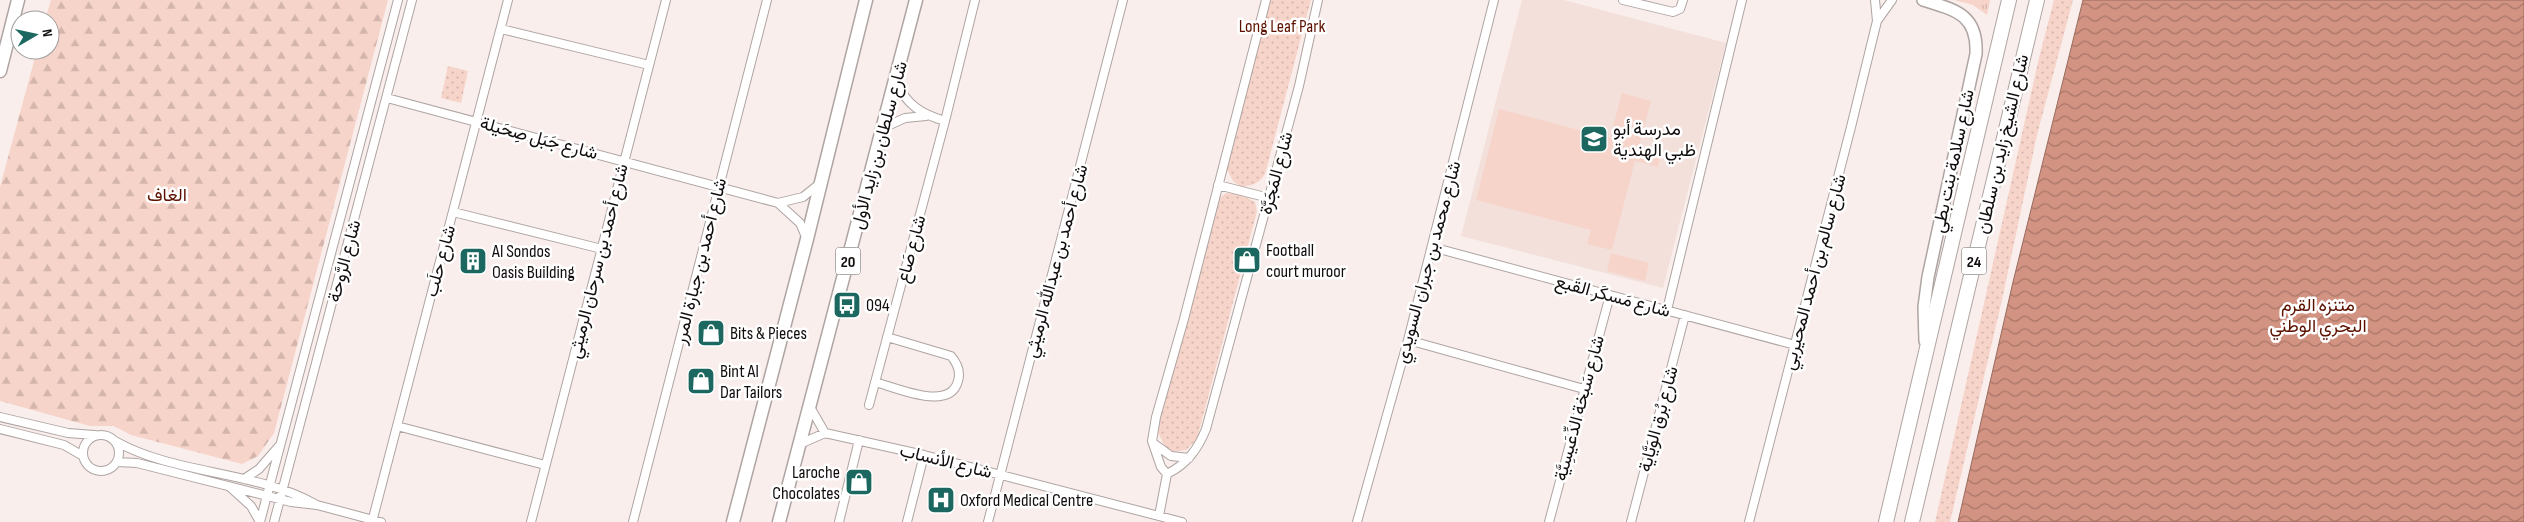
<svg xmlns="http://www.w3.org/2000/svg" width="2524" height="522" font-family="'Sofia Sans Condensed',Vazirmatn,sans-serif">
  <style>
    .built { fill: #f3e0db }
    .grass { fill: url(#grass-tufts) }
    .forest { fill: url(#forest-firs) }
    .park { fill: url(#park-dots) }
    .pitch { fill: #f7d4ca }
    .water { fill: url(#water-waves); stroke: #986b5f }
    .lines { fill: none; stroke-linecap: round; stroke-linejoin: round }
    .minor-casing { stroke: #aea4a1; stroke-width: 10 }
    .secondary-casing { stroke: #aea4a1; stroke-width: 14 }
    .primary-casing { stroke: #aea4a1; stroke-width: 15 }
    .trunk-casing { stroke: #aea4a1; stroke-width: 16 }
    .minor { stroke: #fff; stroke-width: 8 }
    .secondary { stroke: #fff; stroke-width: 11 }
    .primary { stroke: #fff; stroke-width: 12 }
    .trunk { stroke: #fff; stroke-width: 14 }
    .labels { text-anchor: middle; stroke-width: 5; stroke-linejoin: round; paint-order: stroke }
    .shield { fill: #fff; stroke: #585655; stroke-width: 1 }
    .shield-label { font-size: 16px; font-weight: bold; fill: #110d0c }
    .park-label { font-size: 18px; fill: #5d1200; stroke: #fff }
    .poi-label { font-size: 18px; fill: #110d0c; stroke: #fff; text-anchor: start }
    .street-label { font-size: 18px; fill: #110d0c; stroke: #fff }
  </style>
  <defs>
    <pattern id="grass-tufts" width="24" height="20" patternUnits="userSpaceOnUse" patternTransform="scale(1.25)"><rect width="24" height="20" fill="#f7d4ca"/><path d="M3 7l-1-3M5 7V3M7 7l1-3M15 17l-1-3M17 17v-4M19 17l1-3" fill="none" stroke="#d3b5ac"/></pattern>
    <pattern id="forest-firs" width="22" height="20" patternUnits="userSpaceOnUse" patternTransform="scale(1.25)"><rect width="22" height="20" fill="#f7d4ca"/><path d="M5 1l3.5 6h-7zM16 11l3.5 6h-7z" fill="#d3b5ac"/></pattern>
    <pattern id="park-dots" width="8" height="8" patternUnits="userSpaceOnUse" patternTransform="scale(1.25)"><rect width="8" height="8" fill="#f7d4ca"/><path d="M2 2h.1M6 6h.1" fill="none" stroke="#d3b5ac" stroke-width="1.8" stroke-linecap="round"/></pattern>
    <pattern id="water-waves" width="16" height="10" patternUnits="userSpaceOnUse" patternTransform="scale(1.25)"><rect width="16" height="10" fill="#d29382"/><path d="M0 5q4-4 8 0t8 0" fill="none" stroke="#a97669"/></pattern>
  </defs>
  <rect width="100%" height="100%" fill="#f9eeeb"/>
  <!-- built -->
  <path class="built" d="M1522 0H1564L1726 43 1663 288 1461 236Z"/>
  <!-- grass -->
  <path class="grass" d="M1954 0H1990L1987 15 1973 5Z"/>
  <!-- forest -->
  <path class="forest" d="M51 0H388L274 433 258 456 242 464 131 435 114 426H90L0 401V187L37 50H50V20H45Z"/>
  <!-- park -->
  <path class="park" d="M1268 0H1311L1265 174C1259 184 1253 185 1241 187L1233 181 1225 166Z
    M2054 0H2073L2037 135 2002 300 1950 522H1935L2039 58Z
    M448 66 468 71 461 103 441 98Z
    M1226 193 1240 194 1255 202 1257 211 1197 439 1186 450 1173 452 1165 446 1157 431 1216 201Z"/>
  <!-- pitch -->
  <path class="pitch" d="M1622 93 1651 101 1639 146 1662 152 1658 167 1635 161 1612 250 1587 244 1591 230 1476 200 1499 109 1610 138Z
    M1611 253 1649 263 1645 281 1607 271Z"/>
  <!-- water -->
  <path class="water" d="M2083 0H2524V522H1958L2013 282Z"/>
  <g class="lines">
    <defs>
      <path id="minor" d="M1623 0 1673 12 1680 9 1683 0
        M1877 21 1892 0
        M501 29 649 65
        M896 82C907 105 921 114 945 121
        M387 98 778 203 800 223 806 237
        M883 128 905 118 926 116
        M1218 185 1269 198
        M778 203 803 197 818 185
        M453 212 602 249
        M1432 247 1795 345
        M1667 310 1742 0
        M1408 340 1584 389
        M875 382C897 388 950 412 958 381 961 371 957 363 951 356L887 337
        M869 405 945 121 975 0
        M810 407 825 433
        M0 417 68 433 94 435
        M397 426 545 465
        M0 429 64 445 83 456
        M83 453a18 18 0 1 1 36 0a18 18 0 1 1-36 0Z
        M115 441C175 475 254 470 315 504
        M1153 443 1171 456 1189 458
        M800 444 825 433 924 455 1182 522
        M117 462 137 463 291 502 317 505 381 522
        M1167 474C1187 464 1198 449 1206 429L1299 86 1318 0
        M244 479 259 469 279 446
        M230 487 251 506 260 522
        M1159 516 1167 474 1161 467 1152 441 1156 417 1184 319 1266 0
        M260 522 398 0
        M274 522 412 0
        M372 522 508 0
        M531 522 666 0
        M633 522 767 0
        M839 522 859 440
        M907 522 924 455
        M988 522 1123 0
        M1357 522 1408 340 1494 0
        M1549 522 1610 295
        M1631 522 1685 315
        M1749 522 1851 127 1877 21 1875 0"/>
      <path id="secondary" d="M1923 0C1955 10 1978 14 1976 54L1928 277 1924 307 1925 341"/>
      <path id="primary" d="M0 71 18 0
        M733 522 807 239 866 0
        M779 522 916 0"/>
      <path id="trunk" d="M1886 522 2009 0
        M1912 522 2037 0"/>
    </defs>
    <!-- minor casing -->
    <use href="#minor" class="minor-casing"/>
    <!-- secondary casing -->
    <use href="#secondary" class="secondary-casing"/>
    <!-- primary casing -->
    <use href="#primary" class="primary-casing"/>
    <!-- trunk casing -->
    <use href="#trunk" class="trunk-casing"/>
    <!-- minor -->
    <use href="#minor" class="minor"/>
    <!-- secondary -->
    <use href="#secondary" class="secondary"/>
    <!-- primary -->
    <use href="#primary" class="primary"/>
    <!-- trunk -->
    <use href="#trunk" class="trunk"/>
  </g>
  <!-- icons -->
  <defs>
    <symbol id="school-square" viewBox="-11 -11 22 22"><rect x="-9" y="-9" width="18" height="18" rx="4" fill="#1c6760" stroke="#fff"/><path d="M0-5L7-2L0 1L-7-2ZM-4 1L0 2.5L4 1V4Q0 6-4 4Z" fill="#fff"/></symbol>
    <symbol id="shop-square" viewBox="-11 -11 22 22"><rect x="-9" y="-9" width="18" height="18" rx="4" fill="#1c6760" stroke="#fff"/><path d="M-5-2.5h2.3a2.7 3.5 0 0 1 5.4 0H5L5.5 6h-11ZM-1.5-2.5h3a1.5 2.3 0 0 0-3 0Z" fill="#fff"/></symbol>
    <symbol id="building-square" viewBox="-11 -11 22 22"><rect x="-9" y="-9" width="18" height="18" rx="4" fill="#1c6760" stroke="#fff"/><path d="M-4-6H4V6H1V3H-1V6H-4ZM-2.5-4.3h1.7v1.8h-1.7ZM.8-4.3h1.7v1.8H.8ZM-2.5-1h1.7V.8h-1.7ZM.8-1h1.7V.8H.8Z" fill="#fff"/></symbol>
    <symbol id="bus-square" viewBox="-11 -11 22 22"><rect x="-9" y="-9" width="18" height="18" rx="4" fill="#1c6760" stroke="#fff"/><path d="M-5-6H5V4H4V6H2V4H-2V6H-4V4H-5ZM-3.5-4V0h7V-4ZM-3.5 1.2v1.5H-2V1.2ZM2 1.2v1.5H3.5V1.2Z" fill="#fff"/></symbol>
    <symbol id="hospital-square" viewBox="-11 -11 22 22"><rect x="-9" y="-9" width="18" height="18" rx="4" fill="#1c6760" stroke="#fff"/><path d="M-5-5h3v3.5h4V-5h3V5h-3V1.5h-4V5h-3Z" fill="#fff"/></symbol>
  </defs>
  <g fill-rule="evenodd">
    <use href="#school-square" x="1578" y="123" width="32" height="32"/>
    <use href="#shop-square" x="1231" y="244" width="32" height="32"/>
    <use href="#building-square" x="457" y="245" width="32" height="32"/>
    <use href="#bus-square" x="831" y="289" width="32" height="32"/>
    <use href="#shop-square" x="695" y="317" width="32" height="32"/>
    <use href="#shop-square" x="685" y="365" width="32" height="32"/>
    <use href="#shop-square" x="843" y="466" width="32" height="32"/>
    <use href="#hospital-square" x="925" y="484" width="32" height="32"/>
  </g>
  <g class="labels">
    <!-- shield labels -->
    <g class="shield">
      <rect x="835.5" y="247.5" width="25" height="27" rx="4"/>
      <rect x="1961.5" y="247.5" width="25" height="27" rx="4"/>
    </g>
    <g class="shield-label">
      <text x="848" y="267">20</text>
      <text x="1974" y="267">24</text>
    </g>
    <!-- park labels -->
    <g class="park-label">
      <text x="1282" y="32">Long Leaf Park</text>
      <text x="167" y="201">الغاف</text>
      <text x="2318" y="311">متنزه القرم<tspan x="2318" dy="21">البحري الوطني</tspan></text>
    </g>
    <!-- poi labels -->
    <g class="poi-label">
      <text x="1613" y="135">مدرسة أبو<tspan x="1613" dy="21">ظبي الهندية</tspan></text>
      <text x="1266" y="256">Football<tspan x="1266" dy="21">court muroor</tspan></text>
      <text x="492" y="257">Al Sondos<tspan x="492" dy="21">Oasis Building</tspan></text>
      <text x="866" y="311">094</text>
      <text x="730" y="339">Bits &amp; Pieces</text>
      <text x="720" y="377">Bint Al<tspan x="720" dy="21">Dar Tailors</tspan></text>
      <text x="840" y="478" text-anchor="end">Laroche<tspan x="840" dy="21">Chocolates</tspan></text>
      <text x="960" y="506">Oxford Medical Centre</text>
    </g>
    <!-- street labels -->
    <g class="street-label">
      <text transform="translate(539 138) rotate(15)" y="6">شارع جَبَل صِحَيلة</text>
      <text transform="translate(2002 144) rotate(-77)" y="6">شارع الشيخ زايد بن سلطان</text>
      <text transform="translate(879 145) rotate(-75)" y="6">شارع سلطان بن زايد الأول</text>
      <text transform="translate(1953 161) rotate(-78)" y="6">شارع سلامة بنت بطي</text>
      <text transform="translate(1276 173) rotate(-75)" y="6">شارع المَجَرَّة</text>
      <text transform="translate(911 249) rotate(-75)" y="6">شارع صَاع</text>
      <text transform="translate(344 261) rotate(-75)" y="6">شارع الرَّوحة</text>
      <text transform="translate(440 261) rotate(-75)" y="6">شارع حلَب</text>
      <text transform="translate(598 261) rotate(-76)" y="6">شارع أحمد بن سرحان الرميثي</text>
      <text transform="translate(700 261) rotate(-76)" y="6">شارع أحمد بن جبارة المرر</text>
      <text transform="translate(1056 261) rotate(-75)" y="6">شارع أحمد بن عبدالله الرميثي</text>
      <text transform="translate(1428 262) rotate(-75)" y="6">شارع محمد بن جبران السويدي</text>
      <text transform="translate(1814 272) rotate(-75)" y="6">شارع سالم بن أحمد المحيربي</text>
      <text transform="translate(1613 296) rotate(15)" y="6">شارع مَسكَر القَبع</text>
      <text transform="translate(1579 408) rotate(-75)" y="6">شارع سَبخة الدِّعَيسِيَّة</text>
      <text transform="translate(1658 419) rotate(-75)" y="6">شارع بُرق الوَيَّاية</text>
      <text transform="translate(946 461) rotate(14)" y="6">شارع الأنساب</text>
    </g>
  </g>
  <!-- north arrow -->
  <g transform="translate(35 35) rotate(81)"><circle r="24" fill="#ffffff" stroke="#a09e9e"/>
  <path d="M0-4L9 19L0 12L-9 19Z" fill="#1c6760"/>
  <text y="-8" font-size="14" font-weight="bold" text-anchor="middle" fill="#110d0c">N</text>
  </g>
</svg>
